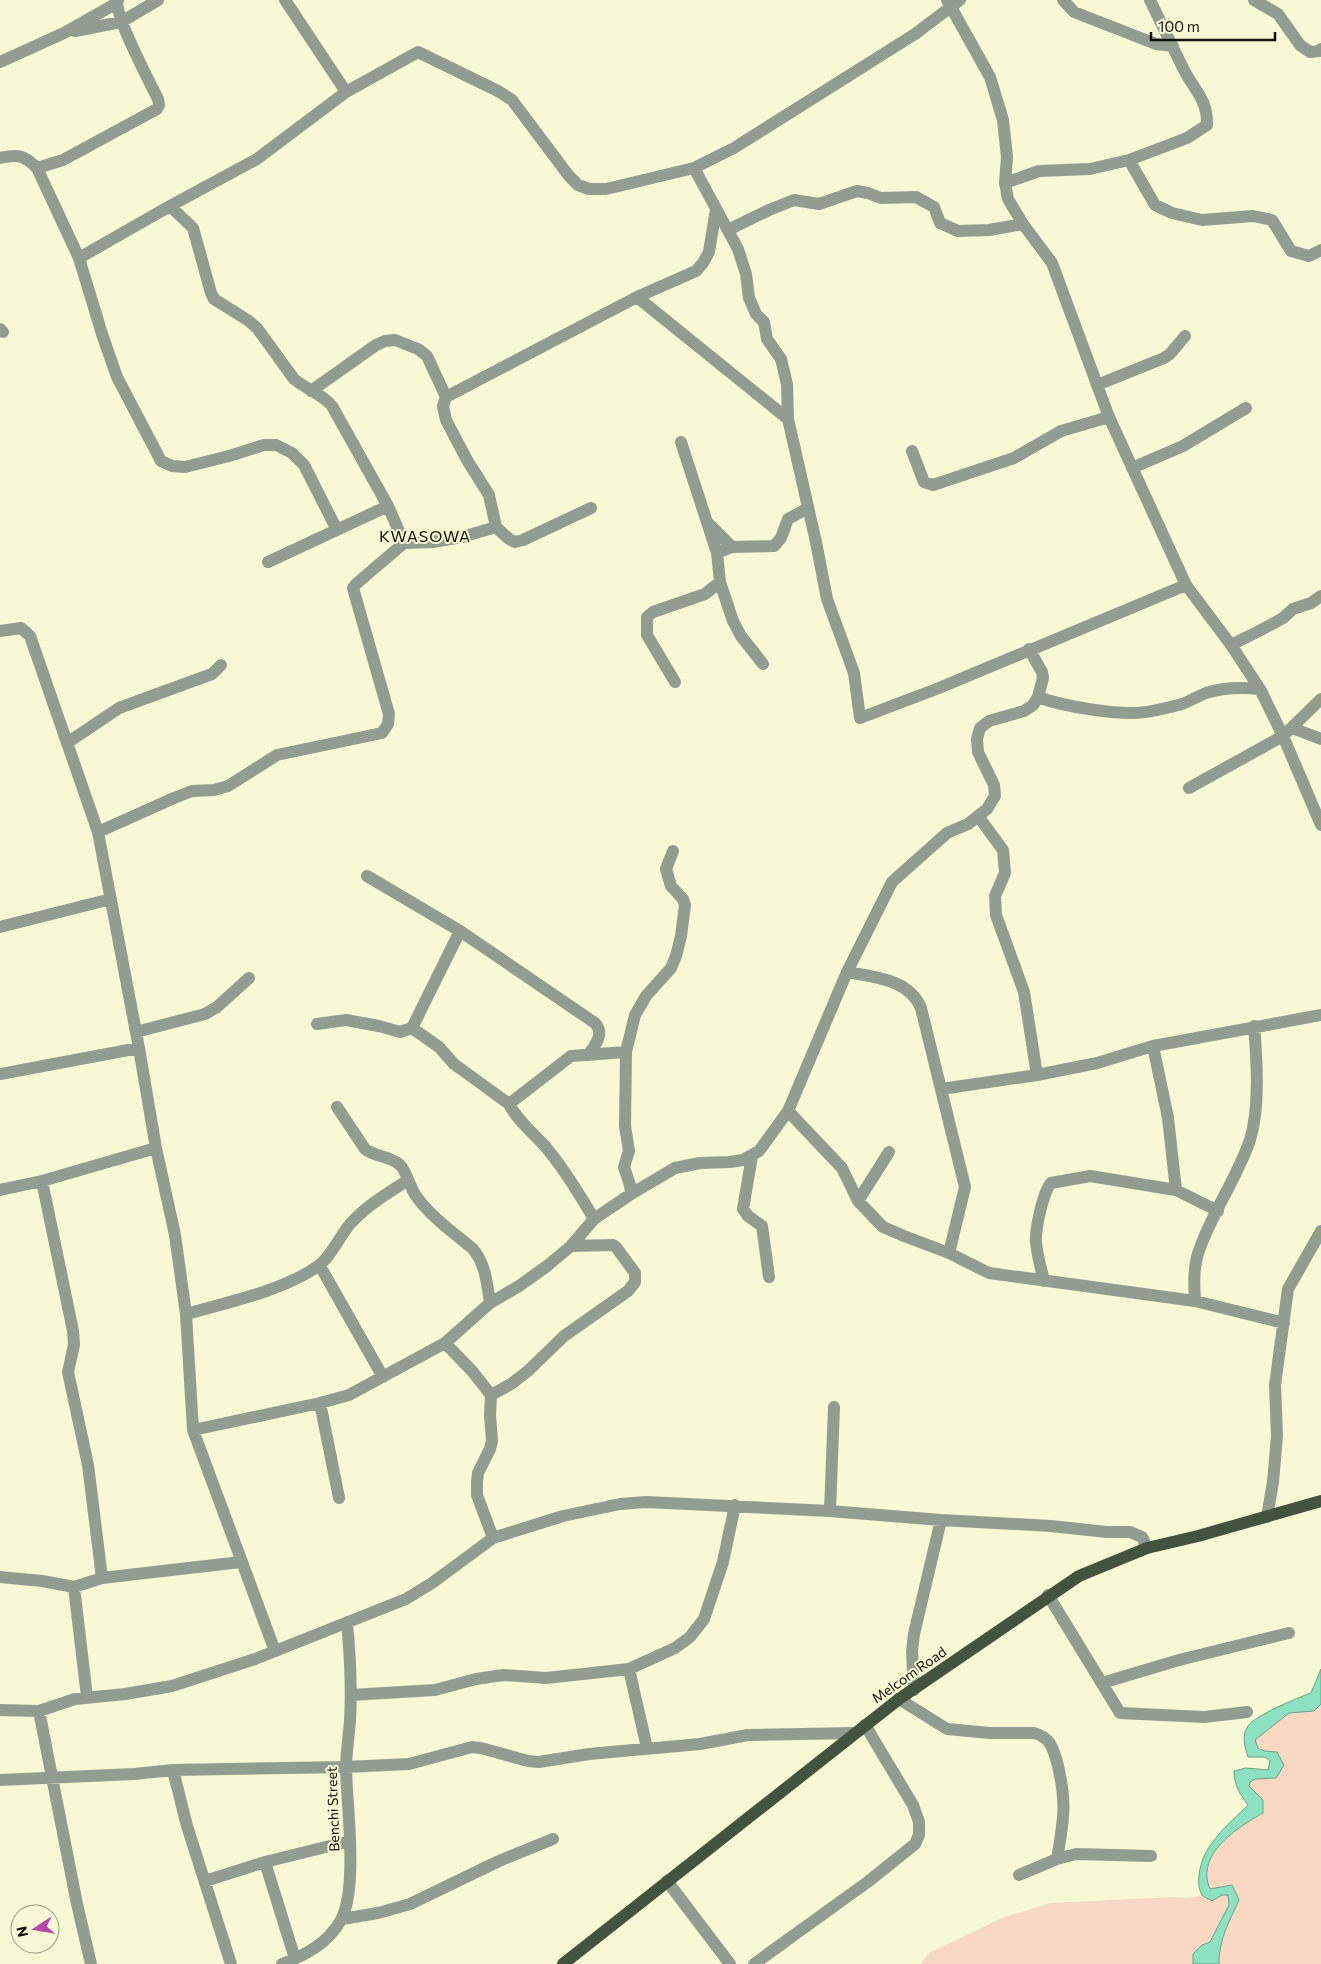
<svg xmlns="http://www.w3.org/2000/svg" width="1321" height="1964" font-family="Commissioner,sans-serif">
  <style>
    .green { fill: #f8d8c3 }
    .water { fill: #8ce1c0; stroke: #66a288 }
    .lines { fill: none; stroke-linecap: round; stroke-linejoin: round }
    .minor { stroke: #929c8f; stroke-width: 12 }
    .major { stroke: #42543e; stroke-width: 12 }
    .labels { text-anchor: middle; stroke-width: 4; stroke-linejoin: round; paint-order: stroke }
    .street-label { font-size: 14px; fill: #0f1004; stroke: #f6f9d4 }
    .quarter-label { font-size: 16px; letter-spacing: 1px; fill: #0f1004; stroke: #f6f9d4 }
  </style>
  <rect width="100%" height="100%" fill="#f6f9d4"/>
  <!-- green -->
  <path class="green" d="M1321 1704V1964H1219L1218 1953 1227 1928 1232 1885 1210 1889C1195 1854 1237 1828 1263 1813V1800L1249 1786 1250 1782 1255 1779 1276 1778 1277 1752 1264 1751 1258 1748 1255 1740 1289 1713 1314 1711Z
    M1202 1895 1212 1901 1222 1895H1228L1229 1905 1210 1942 1202 1945 1193 1954V1964H921L929 1953 1002 1918 1050 1903 1174 1897 1188 1898Z"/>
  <!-- water -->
  <path class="water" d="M1321 1669V1704L1314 1711 1289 1713 1255 1740 1258 1748 1264 1751 1277 1752 1284 1765 1276 1778 1255 1779 1250 1782 1249 1786 1263 1800V1813C1237 1828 1195 1854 1210 1889L1232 1885 1239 1900C1230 1920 1218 1941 1219 1964H1193V1954L1202 1945 1210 1942 1229 1905 1228 1895H1222L1212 1901C1209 1899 1204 1897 1202 1895 1199 1890 1198 1882 1199 1876 1201 1846 1228 1825 1248 1805 1240 1794 1234 1785 1234 1771L1246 1768 1268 1770 1270 1761 1265 1757H1248C1245 1748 1241 1735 1248 1726 1256 1715 1297 1698 1311 1693Z"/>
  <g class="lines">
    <!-- minor -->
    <path class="minor" d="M285 0 346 92
      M947 0 990 77 1003 120 1007 157 1005 183 1008 199 1023 224 1052 263 1109 417 1186 585 1231 645 1260 689 1283 736 1321 825
      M1063 0 1074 12 1156 44 1173 46
      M1254 0 1278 14 1300 45 1310 52 1319 51 1321 49
      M75 31 121 22 158 0
      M0 62 64 33 117 3
      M0 158C18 154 24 155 37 168L79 258 102 334 117 377 161 461 172 466 185 467 229 456 264 445H276L292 453 304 465 337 530
      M1129 160 1155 205 1172 213 1202 220 1253 216 1272 220 1291 251 1309 256 1321 250
      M37 168 63 160 157 109 159 105 158 99C150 82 113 14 118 0
      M694 168 738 249 746 274 749 298 756 314 764 322 767 339 781 359 787 384 788 419 816 542 827 599 854 673 860 718 939 688 1186 585
      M1005 183 1039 171 1090 169 1129 160 1187 138 1207 125C1208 99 1193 89 1183 68 1172 46 1161 23 1150 0
      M170 206 193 228 211 293 214 299 249 321 257 328 294 379C306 389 322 394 332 406L388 506 404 543
      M728 230 769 210 794 200 819 204 857 191 868 193 881 198 916 197 934 207 940 223 958 231 989 230 1023 224
      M79 258 170 206 257 159 346 92 418 52 498 91 512 100 569 176 578 185 589 189H606L694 168 734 148 915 34 960 0
      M637 297 788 419
      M0 329 3 332
      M1097 385 1164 358 1170 354 1185 336
      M311 391 376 345 385 341 395 340 418 349 427 356 446 397 443 406 446 420 467 460 489 495 496 527 509 539 515 542 523 540 591 508
      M446 397 637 297 696 271 703 263 709 252 716 209
      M681 442 717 553 720 582 733 621 741 636 763 664
      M912 451 924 482 933 485 1014 458 1061 431 1109 417
      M1132 468 1183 446 1246 408
      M709 524 732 547
      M717 553 732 547 774 546 781 538 788 519 808 508
      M268 562 388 506
      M0 631 21 628 30 636 98 832 139 1048 156 1148 175 1235 186 1314 193 1430 275 1651
      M1231 645 1261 630 1283 618 1293 609 1311 603 1321 596
      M675 682 647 635V617L653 612 705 594 720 582
      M1038 697C1065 707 1124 717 1152 711 1162 709 1172 707 1182 704 1190 701 1198 696 1206 693 1224 687 1242 687 1260 689
      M1292 728 1321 739
      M67 743 119 708 212 674 221 665
      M1189 788 1283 736 1321 699
      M978 816 1003 850 1005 873 995 896 996 915 1024 992 1037 1075
      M98 832 174 798 192 791 214 790 228 786 277 755 382 733 388 724 389 714 353 588 356 584 404 543 433 542 462 537 496 527
      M367 876 460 931 595 1023C605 1034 595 1045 588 1055
      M0 927 111 899
      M460 931 412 1028 439 1047 454 1064 509 1104C518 1122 536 1135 549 1151 566 1172 580 1195 594 1219
      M847 972C874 977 909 979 921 1008L965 1187 949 1253
      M317 1024 346 1020 379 1026 400 1032 412 1028
      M136 1032 205 1014 217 1007 249 978
      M1153 1046 1168 1118 1176 1190
      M0 1074 139 1048
      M941 1089 1037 1075 1097 1063 1153 1046 1321 1015
      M509 1104 571 1056 626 1052
      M337 1107 365 1149C375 1157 390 1156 400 1165 406 1170 410 1188 416 1196 431 1217 454 1233 473 1249 486 1265 487 1284 490 1303
      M788 1111 842 1168 858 1201 883 1227 904 1236 949 1253 989 1273 1195 1301 1284 1323
      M752 1156 743 1209 748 1216 762 1226 769 1277
      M42 1181 73 1331 74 1345 68 1372 88 1465 102 1578
      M0 1190 42 1181 156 1148
      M631 1194 630 1185 624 1167 629 1151 625 1126 626 1052 635 1015 646 996 671 968 676 956 681 936 685 905 683 899 671 886 666 869 673 851
      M858 1201 889 1152
      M320 1266 383 1377
      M1044 1281C1041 1268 1037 1255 1036 1242 1035 1230 1043 1192 1051 1183L1090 1176 1176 1190 1218 1211
      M1195 1301C1194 1284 1193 1265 1200 1248 1213 1211 1237 1178 1250 1140 1260 1107 1257 1061 1254 1026
      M186 1314C226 1303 285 1290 318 1266 330 1258 340 1236 350 1224 366 1206 388 1193 408 1180
      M445 1343 472 1371 491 1395 490 1415 492 1441 490 1449 478 1473 477 1482V1495L493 1538
      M491 1395 511 1384 528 1371 564 1336 628 1291 635 1282V1273L616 1247 613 1245 571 1246
      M320 1403 339 1498
      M193 1430 320 1403 349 1395 445 1343 490 1303 519 1286 547 1266 571 1246 594 1219 631 1194 675 1168 700 1163 730 1162 743 1160 759 1151 788 1111 847 972 892 882 947 833 968 824 987 809 995 796 994 785 978 752 977 739 980 728 989 721 1024 711 1033 705 1038 697 1043 678 1042 672 1029 649
      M830 1511 834 1407
      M1267 1517 1273 1482 1277 1436 1275 1385 1288 1289 1321 1231
      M0 1577 42 1581 74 1587 102 1578 241 1562
      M74 1587 87 1697
      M1048 1595 1120 1713 1204 1717 1247 1712
      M629 1669 647 1748
      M1102 1683 1179 1660 1289 1633
      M914 1690 912 1651 914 1634 941 1520
      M351 1695 435 1690 476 1679 503 1675 546 1678 629 1669 675 1648 690 1637 704 1619 723 1562 735 1505
      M899 1699 947 1729 990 1733H1034C1050 1737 1053 1748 1057 1762 1067 1801 1064 1819 1057 1859
      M0 1710 39 1711 75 1699 125 1694 172 1686 255 1659 406 1599 432 1583 493 1538 563 1516 620 1504 646 1502 830 1511 941 1520 1051 1526 1107 1532H1130L1142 1537 1147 1548
      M39 1711 77 1904 91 1964
      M173 1770 187 1826 231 1964
      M0 1780 134 1774 173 1770 346 1767 409 1764 472 1747 481 1748 528 1761 539 1762 589 1754 700 1744 748 1735 854 1733
      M265 1862 295 1959
      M1019 1875 1057 1859 1076 1854 1151 1856
      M205 1881 265 1862 350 1841
      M667 1881 730 1964
      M342 1919 378 1913 410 1904 499 1861 553 1839
      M282 1964C306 1955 328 1943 341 1920 358 1888 347 1807 346 1769 346 1753 349 1736 350 1720 352 1687 350 1654 347 1622
      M754 1964 869 1881 915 1844 919 1835V1822L913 1805 865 1725"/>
    <!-- major -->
    <path class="major" d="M563 1964 899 1699 1079 1576 1147 1548 1198 1536 1321 1501"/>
  </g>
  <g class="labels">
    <!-- street labels -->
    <g class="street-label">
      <text transform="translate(909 1675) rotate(-35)" y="5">Melcom Road</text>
      <text transform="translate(333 1809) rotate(-92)" y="5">Benchi Street</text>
    </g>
    <!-- quarter labels -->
    <g class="quarter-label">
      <text x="425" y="542">KWASOWA</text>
    </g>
  </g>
  <!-- north arrow -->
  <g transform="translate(35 1929) rotate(258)"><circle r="24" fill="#f6f9d4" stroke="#9a9c81"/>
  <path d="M0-4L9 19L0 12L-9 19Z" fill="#b248a8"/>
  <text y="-8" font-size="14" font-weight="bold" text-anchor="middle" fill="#0f1004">N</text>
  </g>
  <!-- scale -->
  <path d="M1151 32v8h124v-8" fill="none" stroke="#0f1004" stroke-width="2.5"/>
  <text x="1158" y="32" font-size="15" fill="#0f1004" stroke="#f6f9d4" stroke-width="4" paint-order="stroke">100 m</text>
</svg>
